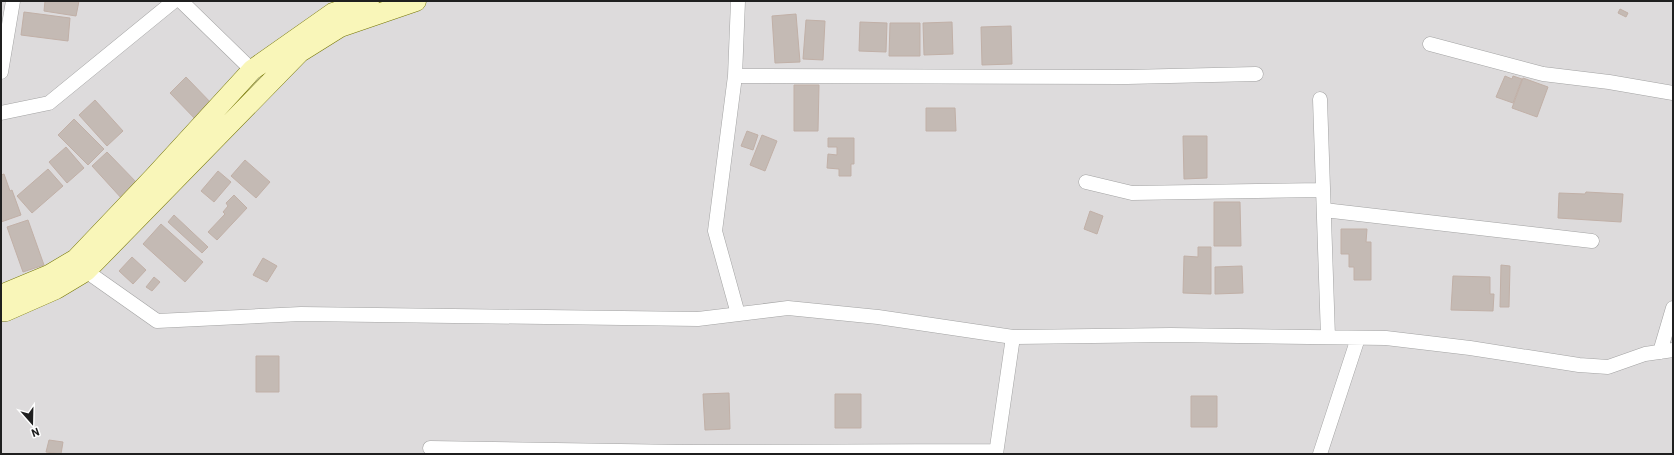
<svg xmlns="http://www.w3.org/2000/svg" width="1674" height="455" font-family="Barlow,sans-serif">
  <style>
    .residential { fill: #dddbdc }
    .building { fill: #c4bab4; stroke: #c1b0a7 }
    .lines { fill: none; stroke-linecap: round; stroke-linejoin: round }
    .street-casing { stroke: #a3a3a3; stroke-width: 15 }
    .secondary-casing { stroke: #757605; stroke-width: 21 }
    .street { stroke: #fff; stroke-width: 14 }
    .secondary { stroke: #f9f6b9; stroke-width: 20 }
  </style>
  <rect width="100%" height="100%" fill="#efebe5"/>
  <!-- residential -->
  <path class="residential" d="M1 1H1673V454H1Z"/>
  <!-- building -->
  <path class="building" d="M45 1H79L76 16 44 11Z
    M1620 9 1628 13 1626 17 1618 13Z
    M24 12 70 18 68 41 21 35Z
    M796 14 800 62 775 63 772 16Z
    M806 20 825 21 823 60 803 59Z
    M860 22 887 23 886 52 859 51Z
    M952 22 953 54 924 55 923 23Z
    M890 23H920V56H889Z
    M1011 26 1012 64 982 65 981 27Z
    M1505 76 1512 79 1513 76 1522 79 1513 103 1496 97Z
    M186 77 215 107 199 123 170 93Z
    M1523 78 1548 87 1537 117 1512 108Z
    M794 85H819L818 131H794Z
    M95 100 123 131 107 146 79 115Z
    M926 108H955L956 131H926Z
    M74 119 104 149 88 165 58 135Z
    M747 131 758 135 753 150 741 146Z
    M762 135 777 141 765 171 750 165Z
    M1183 136H1207V178L1184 179Z
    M828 138H854V164H851V176H839V169L827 168 828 154 837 155V147H828Z
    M66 147 84 168 67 183 49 162Z
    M107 152 139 185 123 200 92 166Z
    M245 160 270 182 256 198 231 176Z
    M48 169 63 186 32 213 17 196Z
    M218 171 231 182 214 202 201 191Z
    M4 174 10 191 12 190 21 215 1 222V175Z
    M1586 192 1623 194 1621 222 1558 218 1559 193 1585 194Z
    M234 195 247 208 217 240 208 232 225 214 223 212 228 206 226 203Z
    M1214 202H1240L1241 246H1214Z
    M1090 211 1103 216 1097 234 1084 229Z
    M174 215 208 247 202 253 168 222Z
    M28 220 44 265 23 272 7 227Z
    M161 224 203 262 185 282 143 244Z
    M1341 229H1367L1366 242H1371V280H1354V267H1349V254H1341Z
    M1198 247H1211V294L1183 293 1184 256 1198 257Z
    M132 257 146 270 133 284 119 271Z
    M263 258 277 266 267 282 253 275Z
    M1501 265 1510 266 1509 307H1500Z
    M1242 266 1243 293 1215 294V267Z
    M1453 276 1490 277V294H1494L1493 311 1451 310Z
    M154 277 160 282 152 291 146 287Z
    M256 356H279V392H256Z
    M729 393 730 429 705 430 703 394Z
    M835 394H861V428H835Z
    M1191 396H1217V427H1191Z
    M49 440 63 442 61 454 46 452Z"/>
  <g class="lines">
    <defs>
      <path id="street" d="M181 1 252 70
        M738 1 735 76 715 231 738 314
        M1430 44 1543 74 1609 82 1673 93
        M1 72 13 1
        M735 76 1127 77 1256 74
        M1320 99 1328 337
        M1 113 49 103 174 1
        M1086 182 1132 193 1323 190
        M1324 210 1592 241
        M86 271 157 321 301 314 698 319 788 308 878 317 1013 337 1171 335 1386 338 1470 348 1579 365 1608 367 1645 354 1673 350
        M1660 352 1673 308
        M430 448 684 452 996 451
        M996 454 1013 337
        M1320 454 1358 338"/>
      <path id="secondary" d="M1 295 49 275 76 259 154 177 252 70 333 13 369 1
        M1 311H6L56 289 86 271 300 52 340 27 416 1"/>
    </defs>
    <!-- street casing -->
    <use href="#street" class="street-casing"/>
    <!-- secondary casing -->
    <use href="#secondary" class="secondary-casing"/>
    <!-- street -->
    <use href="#street" class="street"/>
    <!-- secondary -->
    <use href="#secondary" class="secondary"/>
  </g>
  <!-- border -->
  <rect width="1674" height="455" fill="none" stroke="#1f1f1f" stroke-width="4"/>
  <!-- north arrow -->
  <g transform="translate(32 423) rotate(160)" stroke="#ffffff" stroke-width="3" paint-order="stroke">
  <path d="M0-3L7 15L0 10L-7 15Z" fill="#1f1f1f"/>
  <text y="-6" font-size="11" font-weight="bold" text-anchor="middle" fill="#1f1f1f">N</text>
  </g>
</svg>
